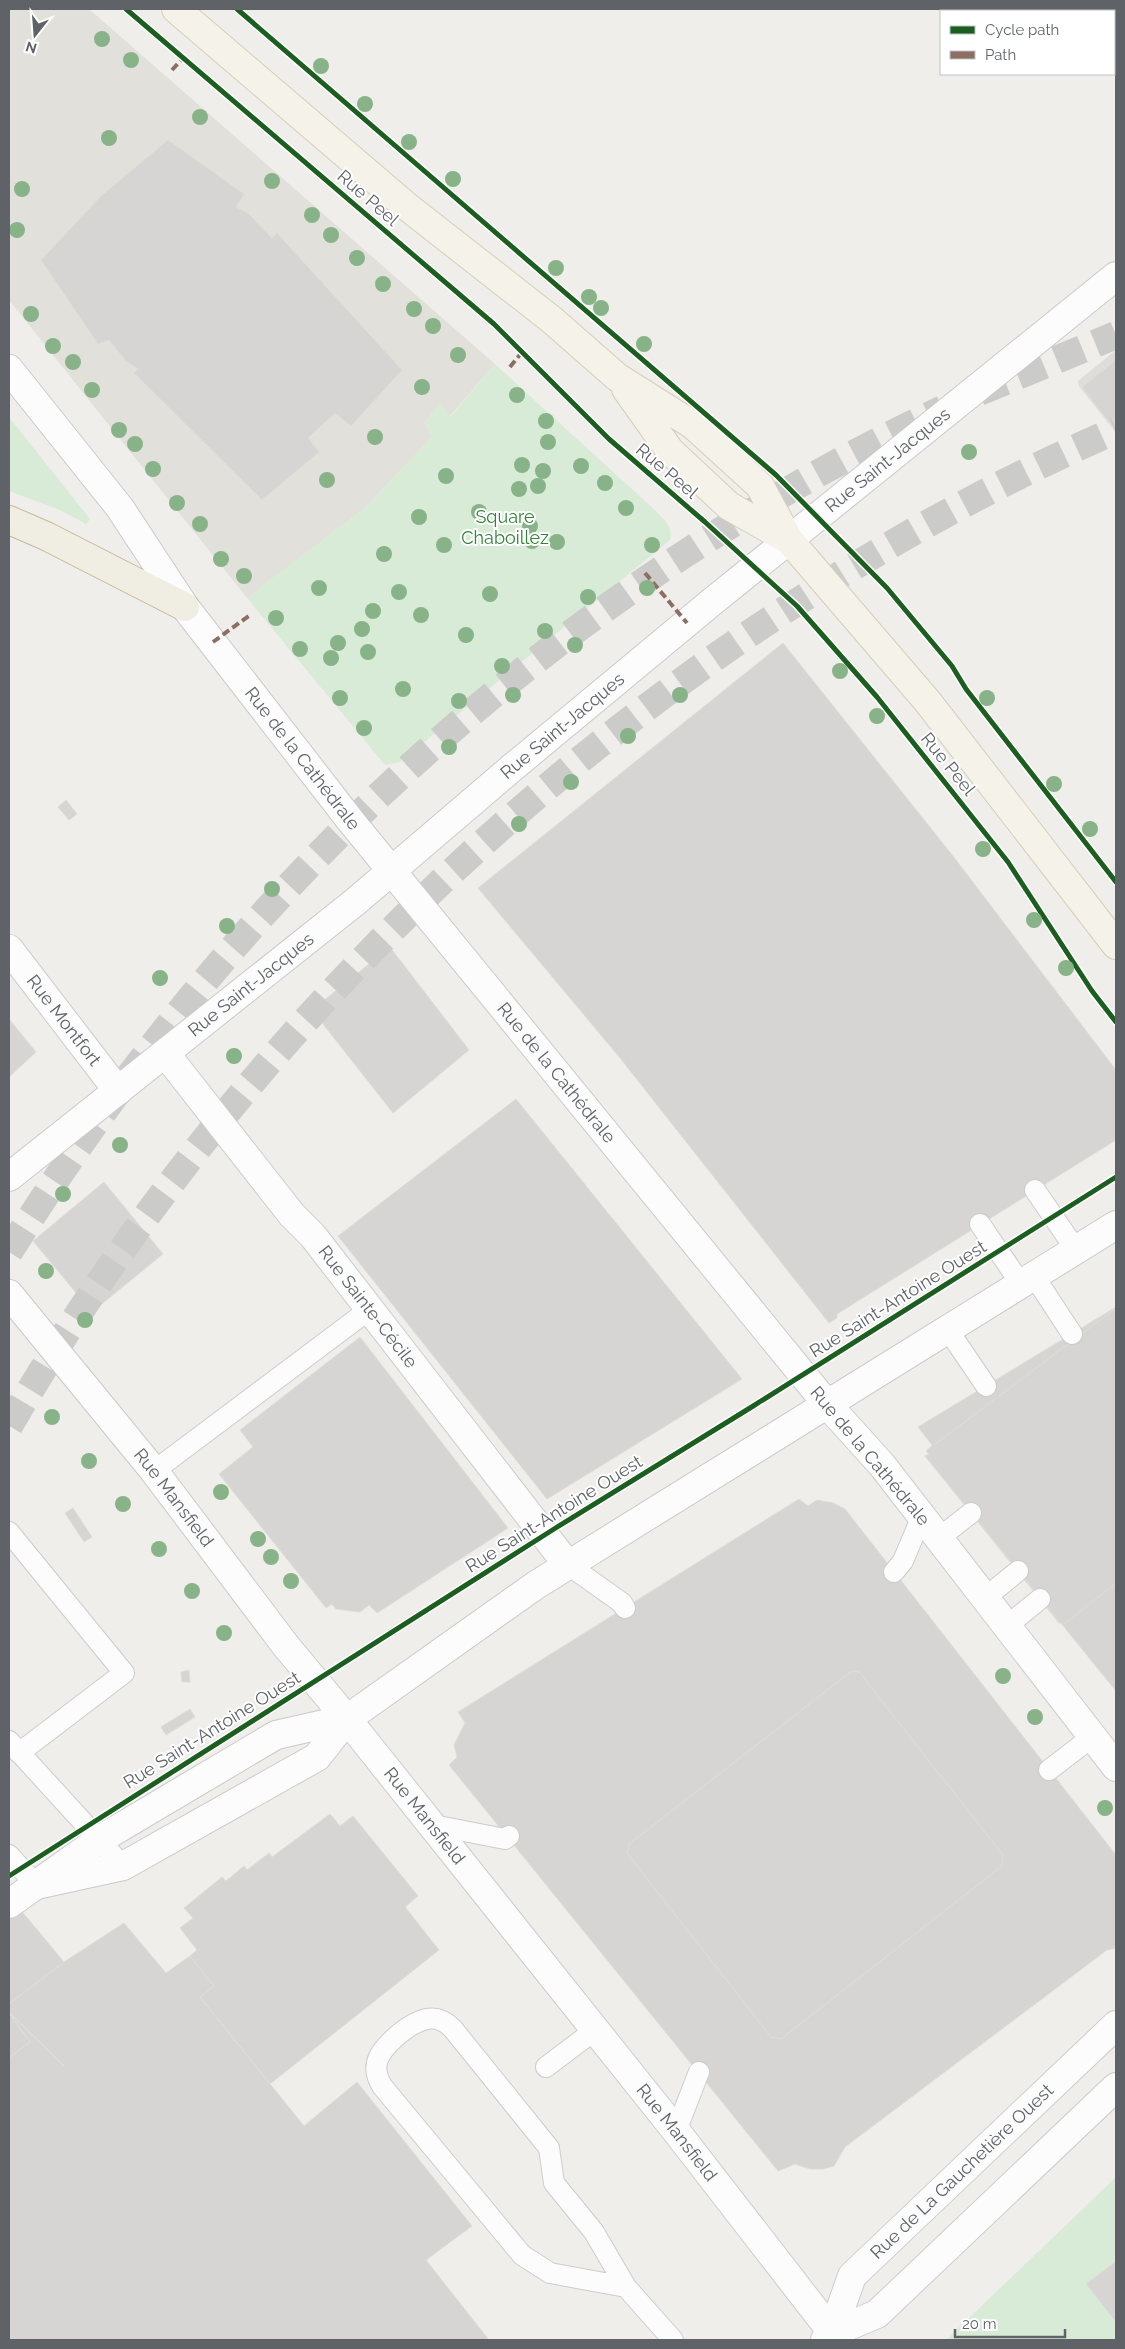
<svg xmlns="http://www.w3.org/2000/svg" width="1125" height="2349" font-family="Raleway,sans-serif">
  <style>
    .industrial { fill: #dfddda }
    .education { fill: #e2e0da }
    .green { fill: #d8ebd6 }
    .building { fill: #d6d5d3; stroke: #deddd9 }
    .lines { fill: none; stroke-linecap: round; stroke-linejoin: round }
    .highway-tunnel { stroke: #cbcbca; stroke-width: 28; stroke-dasharray: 28 14; stroke-linecap: butt }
    .lane-casing { stroke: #cbcccc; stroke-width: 22 }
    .street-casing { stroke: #cbcccc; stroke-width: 30 }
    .secondary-casing { stroke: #cacacb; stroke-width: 30 }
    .primary-casing { stroke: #d7ceb8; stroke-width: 30 }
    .highway-casing { stroke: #c8b996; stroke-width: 30 }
    .lane { stroke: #fdfcfc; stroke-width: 20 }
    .street { stroke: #fdfcfc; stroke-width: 28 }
    .secondary { stroke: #fdfcfc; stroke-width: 28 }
    .primary { stroke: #f4f2e9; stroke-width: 28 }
    .highway { stroke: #f0ede3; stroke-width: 28 }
    .tram { stroke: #e4e4e4; stroke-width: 1 }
    .quiet { stroke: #8d6e63; stroke-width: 4; stroke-dasharray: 8 4; stroke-linecap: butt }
    .cycleway-casing { stroke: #fff; stroke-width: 8 }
    .cycleway { stroke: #1b5e20; stroke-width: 5 }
    .tree { fill: #88b388 }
    .labels { text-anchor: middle; stroke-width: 4; stroke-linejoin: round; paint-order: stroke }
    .street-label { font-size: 18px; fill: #5f6368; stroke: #fff }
    .park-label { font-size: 18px; fill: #348238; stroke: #fff }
  </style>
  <rect width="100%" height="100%" fill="#efeeea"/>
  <!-- industrial -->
  <path class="industrial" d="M1116 350V433L1079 386 1078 381Z"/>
  <!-- education -->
  <path class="education" d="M9 9H89L495 364 450 416 440 404 424 423 433 436 364 509 247 598 9 300Z"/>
  <!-- green -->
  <path class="green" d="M495 364 657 512C665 521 673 526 670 540L400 762 385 765 247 598 364 509 432 437 424 423 440 403 451 416Z
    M9 417 90 519 86 524 60 510 9 491Z
    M1116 2177V2261L1087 2284 1116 2322V2340H946Z"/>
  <!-- building -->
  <path class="building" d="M168 140 244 194 236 207 249 214 272 238 277 233 402 370 351 426 335 413 308 438 319 452 262 500 134 373 138 369 126 361 109 340 98 344 41 260 101 196Z
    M1116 360V431L1082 387Z
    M783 643 953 856 1116 1070V1140L837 1314V1318L829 1323 620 1058 478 888Z
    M66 800 77 814 69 820 58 807Z
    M390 947 469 1050 393 1113 312 1010Z
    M9 1019 36 1052 9 1077Z
    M516 1099 742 1379 547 1499 338 1236Z
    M104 1182 163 1254 92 1312 33 1241Z
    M1116 1307V1691L925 1456 929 1454 926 1451 932 1445 918 1427Z
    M1113 1310 1116 1312V1583L1064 1624 1059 1623 925 1456 929 1454 926 1451Z
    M360 1337 508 1528 377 1613 369 1605 360 1612 336 1609 332 1604 326 1608 219 1474 253 1447 240 1430Z
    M799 1499 808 1506 817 1500 833 1503 845 1509 1116 1855V1948L1107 1950 845 2147 834 2166 823 2169H810L795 2164 778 2171 449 1765 457 1757 454 1745 465 1723 458 1712Z
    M73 1508 92 1537 84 1542 65 1513Z
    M189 1670 190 1682H182L181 1672Z
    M852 1671 859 1672 1003 1855 1002 1866 781 2039 771 2037 627 1853 629 1844Z
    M190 1709 195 1717 166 1735 161 1727Z
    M330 1814 340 1826 353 1816 418 1896 405 1907 439 1950 270 2084 200 1997 214 1986 190 1956 197 1950 180 1928 193 1918 184 1908 222 1877 226 1881 244 1866 247 1870 269 1853 272 1857Z
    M9 1896 64 1962 9 2004Z
    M124 1923 166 1973 190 1956 214 1986 200 1997 304 2126 357 2082 472 2226 426 2260 489 2340H9V2058L30 2042 9 2013V2004L64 1962Z
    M9 2013 30 2042 9 2058Z
    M1116 2261V2322L1086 2284Z"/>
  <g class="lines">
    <!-- highway-tunnel -->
    <path class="highway-tunnel" d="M979 392 1116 335
      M9 1252C240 882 548 598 943 409
      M9 1426C260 994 657 632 1116 430"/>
    <defs>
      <path id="lane" d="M1035 1190 1076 1250
        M980 1224 1021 1284
        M1034 1276 1072 1334
        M948 1330 986 1386
        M154 1471 370 1309
        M9 1532 124 1673 19 1753
        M939 1538 971 1513
        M567 1564 622 1603 625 1608
        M894 1572 903 1561 922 1516
        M986 1597 1018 1571
        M1008 1625 1040 1599
        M9 1741 123 1866
        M1049 1770 1092 1737
        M433 1825 505 1839 509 1836
        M9 1855 36 1885
        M546 2067 595 2030
        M676 2131 699 2072
        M626 2287 550 2273 522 2255 382 2086C368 2063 382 2049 399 2034 417 2020 435 2010 453 2029L549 2148 554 2183 594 2232 626 2287 673 2340"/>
      <g id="street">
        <path id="s1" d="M9 949 118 1091"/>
        <path id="s2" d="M165 1053 292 1215 313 1236 567 1564"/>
        <path d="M826 1403 882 1465 1116 1767"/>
        <path id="s3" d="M347 1719 676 2131 838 2340"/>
        <path id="s4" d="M832 2333 852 2276 1116 2025"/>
        <path d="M832 2333 877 2314 1116 2087"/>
      </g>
      <g id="secondary">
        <path id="s5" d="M9 369 120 508 185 607 350 820 826 1403"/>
        <path id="s6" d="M9 1177 355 902 513 767 713 601 1116 276"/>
        <path id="s7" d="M9 1294 154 1471 286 1646 347 1719"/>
        <path d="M36 1885 123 1866 317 1757 347 1719 536 1585 1116 1225"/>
        <path d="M9 1904 99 1840 276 1735 347 1719"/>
        <path d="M825 2340 832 2333"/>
      </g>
      <path id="primary" d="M176 9 405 205 552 320 617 377 693 425 760 486 789 540 928 702 1116 945
        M626 389 670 451 729 506 789 540"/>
      <path id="highway" d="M9 520 46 536 185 607"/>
    </defs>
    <!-- lane casing -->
    <use href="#lane" class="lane-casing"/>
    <!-- street casing -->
    <use href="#street" class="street-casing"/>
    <!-- secondary casing -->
    <use href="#secondary" class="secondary-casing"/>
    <!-- primary casing -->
    <use href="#primary" class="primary-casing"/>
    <!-- highway casing -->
    <use href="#highway" class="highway-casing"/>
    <!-- lane -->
    <use href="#lane" class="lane"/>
    <!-- street -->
    <use href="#street" class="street"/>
    <!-- secondary -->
    <use href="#secondary" class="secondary"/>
    <!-- primary -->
    <use href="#primary" class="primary"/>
    <!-- highway -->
    <use href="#highway" class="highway"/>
    <!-- tram -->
    <path class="tram" d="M9 2012 64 2066"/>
    <!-- quiet -->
    <path class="quiet" d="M172 70 183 58
      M510 367 522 352
      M645 573 687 623
      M213 642 250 615"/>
    <defs>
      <path id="cycleway" d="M126 9 494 324 609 439 705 522 797 606 877 697 1008 862 1092 991 1116 1022
        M237 9 776 475 887 588 952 666 966 689 1116 882
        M9 1876 554 1529 750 1408 1116 1177"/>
    </defs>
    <!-- cycleway casing -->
    <use href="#cycleway" class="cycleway-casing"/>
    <!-- cycleway -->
    <use href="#cycleway" class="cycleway"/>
  </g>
  <!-- trees -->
  <g class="tree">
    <circle cx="102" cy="39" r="8"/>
    <circle cx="131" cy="60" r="8"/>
    <circle cx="321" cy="66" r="8"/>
    <circle cx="365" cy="104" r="8"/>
    <circle cx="200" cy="117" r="8"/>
    <circle cx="109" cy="138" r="8"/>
    <circle cx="409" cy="142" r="8"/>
    <circle cx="453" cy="179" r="8"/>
    <circle cx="272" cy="181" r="8"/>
    <circle cx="22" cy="189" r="8"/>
    <circle cx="312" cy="215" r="8"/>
    <circle cx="17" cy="230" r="8"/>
    <circle cx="331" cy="235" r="8"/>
    <circle cx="357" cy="258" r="8"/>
    <circle cx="556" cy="268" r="8"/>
    <circle cx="383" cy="284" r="8"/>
    <circle cx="589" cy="297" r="8"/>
    <circle cx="601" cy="308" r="8"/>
    <circle cx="414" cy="309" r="8"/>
    <circle cx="31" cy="314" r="8"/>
    <circle cx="433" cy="326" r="8"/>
    <circle cx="644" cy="344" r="8"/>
    <circle cx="53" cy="346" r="8"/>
    <circle cx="458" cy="355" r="8"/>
    <circle cx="73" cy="362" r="8"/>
    <circle cx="422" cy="387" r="8"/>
    <circle cx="92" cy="390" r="8"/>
    <circle cx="517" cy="395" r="8"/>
    <circle cx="546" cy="421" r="8"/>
    <circle cx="119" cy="430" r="8"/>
    <circle cx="375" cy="437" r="8"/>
    <circle cx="548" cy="442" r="8"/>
    <circle cx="135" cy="444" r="8"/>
    <circle cx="969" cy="452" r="8"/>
    <circle cx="522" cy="465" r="8"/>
    <circle cx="581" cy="466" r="8"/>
    <circle cx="153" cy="469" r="8"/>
    <circle cx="543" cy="471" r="8"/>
    <circle cx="446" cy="476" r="8"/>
    <circle cx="327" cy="480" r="8"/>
    <circle cx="605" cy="483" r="8"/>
    <circle cx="538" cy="486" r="8"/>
    <circle cx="519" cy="489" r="8"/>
    <circle cx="177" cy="503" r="8"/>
    <circle cx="626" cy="508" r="8"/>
    <circle cx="479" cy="512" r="8"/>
    <circle cx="419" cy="517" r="8"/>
    <circle cx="200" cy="524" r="8"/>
    <circle cx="530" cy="526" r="8"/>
    <circle cx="532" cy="541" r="8"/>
    <circle cx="557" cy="542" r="8"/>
    <circle cx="444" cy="545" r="8"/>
    <circle cx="652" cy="545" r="8"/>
    <circle cx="384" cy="554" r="8"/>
    <circle cx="221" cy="559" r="8"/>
    <circle cx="244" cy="576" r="8"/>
    <circle cx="319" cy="588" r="8"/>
    <circle cx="647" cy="588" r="8"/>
    <circle cx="399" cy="592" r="8"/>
    <circle cx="490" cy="594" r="8"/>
    <circle cx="588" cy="597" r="8"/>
    <circle cx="373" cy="611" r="8"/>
    <circle cx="421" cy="615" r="8"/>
    <circle cx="276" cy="618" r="8"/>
    <circle cx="362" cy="629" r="8"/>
    <circle cx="545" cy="631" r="8"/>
    <circle cx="466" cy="635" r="8"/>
    <circle cx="338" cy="643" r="8"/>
    <circle cx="575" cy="645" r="8"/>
    <circle cx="300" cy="649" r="8"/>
    <circle cx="368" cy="652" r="8"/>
    <circle cx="331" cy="658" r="8"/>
    <circle cx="502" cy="666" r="8"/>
    <circle cx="840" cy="671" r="8"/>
    <circle cx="403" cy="689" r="8"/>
    <circle cx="513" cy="695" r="8"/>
    <circle cx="680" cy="695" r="8"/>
    <circle cx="340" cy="698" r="8"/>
    <circle cx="987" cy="698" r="8"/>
    <circle cx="459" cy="701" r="8"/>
    <circle cx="877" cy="716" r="8"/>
    <circle cx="364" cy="728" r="8"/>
    <circle cx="628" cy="736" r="8"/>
    <circle cx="449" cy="747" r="8"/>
    <circle cx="571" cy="782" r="8"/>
    <circle cx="1054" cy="784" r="8"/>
    <circle cx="519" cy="824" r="8"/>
    <circle cx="1090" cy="829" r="8"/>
    <circle cx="983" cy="849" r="8"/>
    <circle cx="272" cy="889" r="8"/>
    <circle cx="1034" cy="920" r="8"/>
    <circle cx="227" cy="926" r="8"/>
    <circle cx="1066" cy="968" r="8"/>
    <circle cx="160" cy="978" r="8"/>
    <circle cx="234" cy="1056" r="8"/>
    <circle cx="120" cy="1145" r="8"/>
    <circle cx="63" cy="1194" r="8"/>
    <circle cx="46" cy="1271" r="8"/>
    <circle cx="85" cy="1320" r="8"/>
    <circle cx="52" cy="1417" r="8"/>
    <circle cx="89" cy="1461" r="8"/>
    <circle cx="221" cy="1492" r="8"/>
    <circle cx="123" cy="1504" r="8"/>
    <circle cx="258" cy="1539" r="8"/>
    <circle cx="159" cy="1549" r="8"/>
    <circle cx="271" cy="1557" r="8"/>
    <circle cx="291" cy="1581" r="8"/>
    <circle cx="192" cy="1591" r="8"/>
    <circle cx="224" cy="1633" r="8"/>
    <circle cx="1003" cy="1676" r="8"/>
    <circle cx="1035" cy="1717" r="8"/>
    <circle cx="1105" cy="1808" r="8"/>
  </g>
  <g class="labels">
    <!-- street labels -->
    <g class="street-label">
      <text transform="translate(368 198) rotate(41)" y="6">Rue Peel</text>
      <text dy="6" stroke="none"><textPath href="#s6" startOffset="1134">Rue Saint-Jacques</textPath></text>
      <text transform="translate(667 471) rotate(40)" y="6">Rue Peel</text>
      <text dy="6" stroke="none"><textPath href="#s6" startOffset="714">Rue Saint-Jacques</textPath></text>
      <text dy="6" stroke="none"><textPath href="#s5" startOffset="488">Rue de la Cathédrale</textPath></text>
      <text transform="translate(948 764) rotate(51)" y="6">Rue Peel</text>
      <text dy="6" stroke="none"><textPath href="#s6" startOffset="309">Rue Saint-Jacques</textPath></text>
      <text dy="6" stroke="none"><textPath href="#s1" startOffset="90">Rue Montfort</textPath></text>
      <text dy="6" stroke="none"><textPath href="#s5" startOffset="892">Rue de la Cathédrale</textPath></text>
      <text transform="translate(898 1299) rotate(-32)" y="6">Rue Saint-Antoine Ouest</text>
      <text dy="6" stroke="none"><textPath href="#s2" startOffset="325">Rue Sainte-Cécile</textPath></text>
      <text transform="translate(870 1456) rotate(50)" y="6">Rue de la Cathédrale</text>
      <text dy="6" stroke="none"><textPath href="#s7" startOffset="262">Rue Mansfield</textPath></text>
      <text transform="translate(554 1514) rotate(-32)" y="6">Rue Saint-Antoine Ouest</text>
      <text transform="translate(212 1730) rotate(-32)" y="6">Rue Saint-Antoine Ouest</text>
      <text dy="6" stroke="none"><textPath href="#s3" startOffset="124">Rue Mansfield</textPath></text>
      <text dy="6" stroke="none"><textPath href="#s3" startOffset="529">Rue Mansfield</textPath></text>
      <text dy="6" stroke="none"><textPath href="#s4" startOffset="212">Rue de La Gauchetière Ouest</textPath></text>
    </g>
    <!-- park labels -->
    <g class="park-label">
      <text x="505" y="523">Square<tspan x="505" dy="21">Chaboillez</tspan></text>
    </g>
  </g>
  <!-- border -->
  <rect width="1125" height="2349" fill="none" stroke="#5f6368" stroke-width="20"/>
  <!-- legend -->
  <rect x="940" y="10" width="175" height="65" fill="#ffffff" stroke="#bfc1c3"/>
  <rect x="950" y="26" width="25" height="8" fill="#1b5e20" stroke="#bfc1c3"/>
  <text x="985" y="35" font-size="15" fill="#5f6368">Cycle path</text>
  <rect x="950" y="51" width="25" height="8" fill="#8d6e63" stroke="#bfc1c3"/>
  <text x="985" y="60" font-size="15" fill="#5f6368">Path</text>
  <!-- north arrow -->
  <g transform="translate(35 35) rotate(197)" stroke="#ffffff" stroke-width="4" paint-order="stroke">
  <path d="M0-4L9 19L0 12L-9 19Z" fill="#5f6368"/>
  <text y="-8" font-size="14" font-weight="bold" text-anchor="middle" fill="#5f6368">N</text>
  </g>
  <!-- scale -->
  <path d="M955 2329v8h110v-8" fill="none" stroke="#5f6368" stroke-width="2.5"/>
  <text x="962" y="2329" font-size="15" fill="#5f6368" stroke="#ffffff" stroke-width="4" paint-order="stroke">20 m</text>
</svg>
